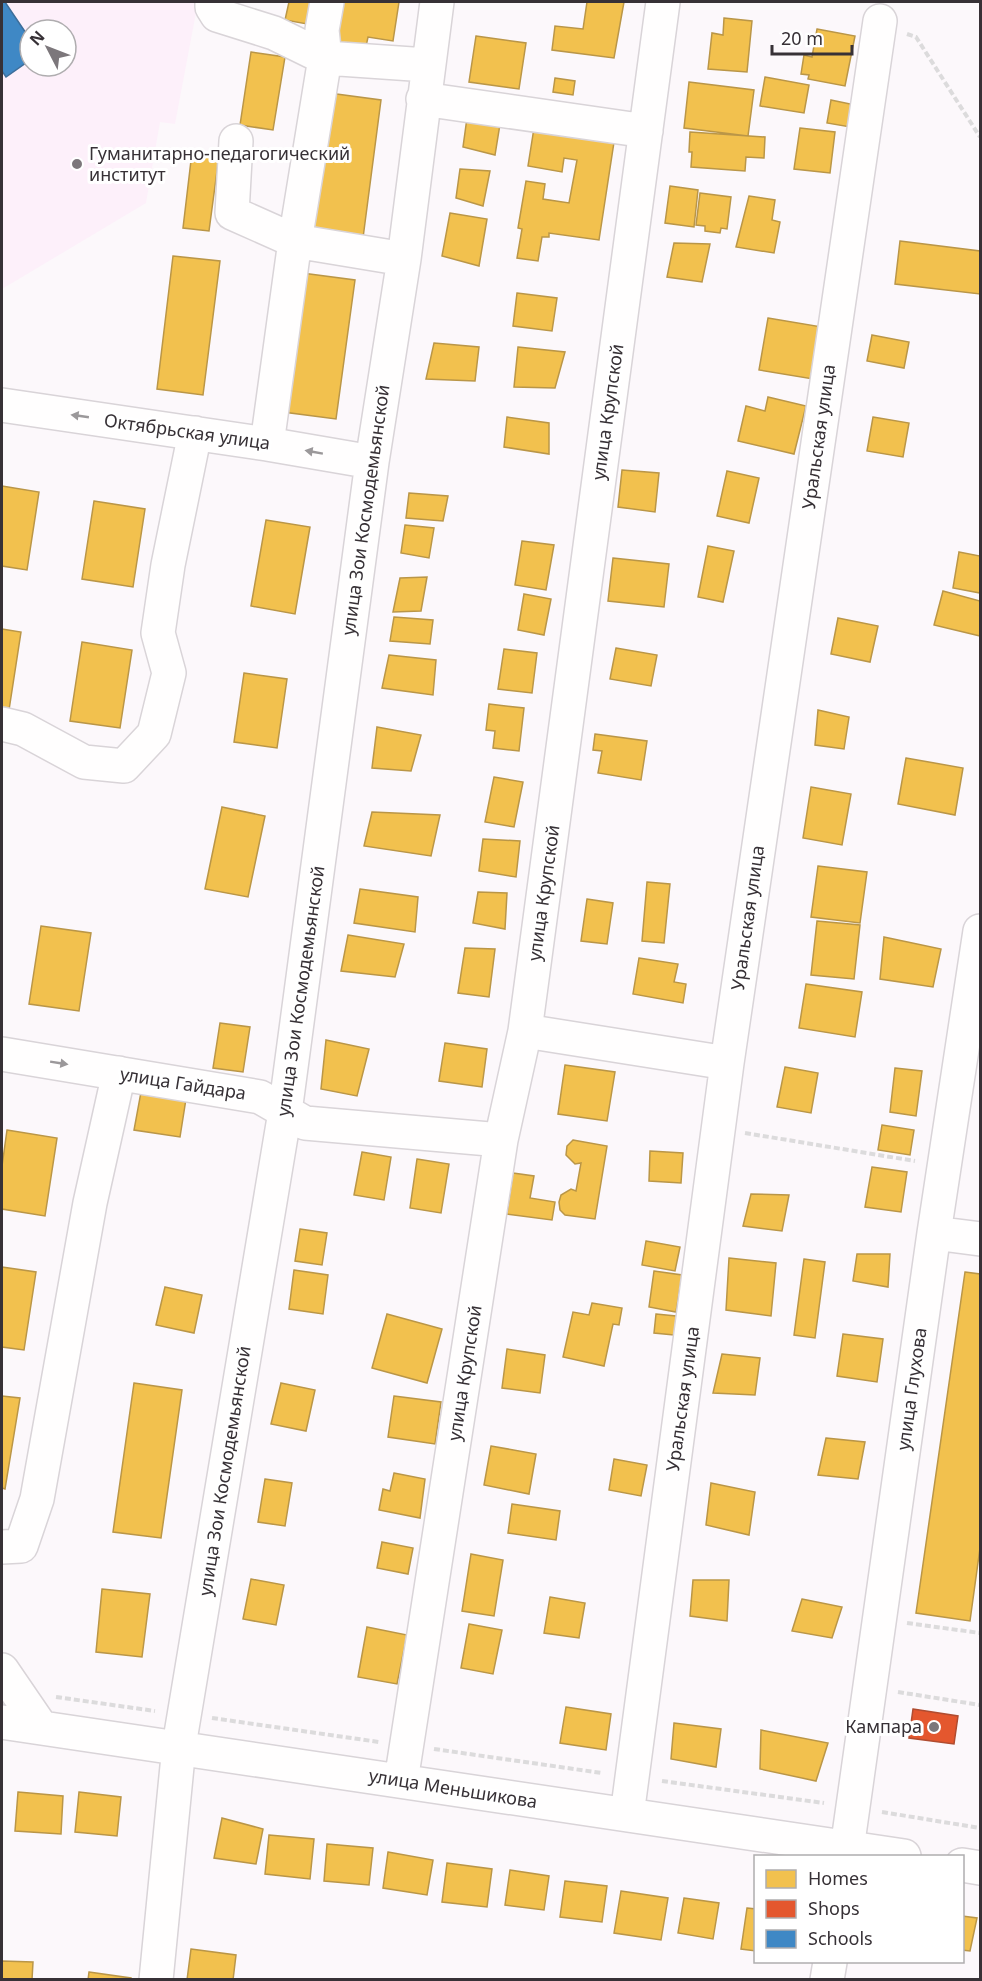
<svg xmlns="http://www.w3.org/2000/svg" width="982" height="1981" font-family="'Noto Sans',sans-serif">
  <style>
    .built { fill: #fdf0fa; fill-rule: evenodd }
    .homes { fill: #f2c14e; stroke: #ba9647; stroke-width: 1.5 }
    .shops { fill: #e4572e; stroke: #b04c30; stroke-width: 1.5 }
    .schools { fill: #3f88c5; stroke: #3d6e9a; stroke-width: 1.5 }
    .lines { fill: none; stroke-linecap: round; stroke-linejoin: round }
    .minor-casing { stroke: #d9d4d8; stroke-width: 36 }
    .path { stroke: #dcdbdc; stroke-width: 4; stroke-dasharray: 6 3; stroke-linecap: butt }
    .minor { stroke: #fffefe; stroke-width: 33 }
    .oneway { fill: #9b989a }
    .poi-dot { fill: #7c777b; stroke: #fff; stroke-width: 2 }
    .labels { text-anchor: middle; stroke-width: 6; stroke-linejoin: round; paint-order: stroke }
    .poi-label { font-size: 18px; fill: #373136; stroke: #fff; text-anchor: start }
    .street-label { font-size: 18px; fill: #373136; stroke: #fff }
  </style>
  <rect width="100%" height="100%" fill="#fcf8fb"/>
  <!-- built -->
  <path class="built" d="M2 2H198L175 124 160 122 146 203 2 289ZM30 30H66V66H30Z"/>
  <!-- homes -->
  <path class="homes" d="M289 2H312L307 24 285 20Z
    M344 2H399L393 41 368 37 364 56 332 50 339 6 343 7Z
    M587 2H624L614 58 552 50 555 26 583 29Z
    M724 18 752 21 747 72 708 69 712 33 723 35Z
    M817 29 855 36 845 86 808 79 809 75 801 74 804 55 812 57Z
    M476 36 526 43 519 89 469 82Z
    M251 52 285 57 273 130 240 125Z
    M765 77 809 85 804 113 760 106Z
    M555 78 575 81 573 95 553 92Z
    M689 82 754 90 748 136 684 128Z
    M329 93 381 100 363 238 310 232Z
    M831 100 860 106 856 128 827 123Z
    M467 118 500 124 495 155 463 147Z
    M534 128 614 142 599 240 549 233V237H542L538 261 517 258 522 229 518 228 526 181 545 184 543 199 569 203 577 160 564 158 562 172 528 166Z
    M800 128 835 132 830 173 794 169Z
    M690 132 765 137 764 158 746 157 745 171 691 167 692 152H689Z
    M192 152 219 156 209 231 183 228Z
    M460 169 490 171 483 206 456 198Z
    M670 186 698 190 694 227 665 223Z
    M700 193 731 197 727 229 721 228 720 233 705 231V226L696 225Z
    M749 196 775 200 772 220 780 222 774 253 736 247Z
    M450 213 487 219 479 266 442 256Z
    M900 241 980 251V294L895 284Z
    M674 243 710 244 702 282 667 277Z
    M173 256 220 261 203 395 157 389Z
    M302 273 355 280 336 419 283 412Z
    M517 293 557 298 552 331 513 326Z
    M768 318 822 327 813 379 759 370Z
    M872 335 909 342 904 368 867 361Z
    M434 343 479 347 475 381 426 379Z
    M518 347 565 352 555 388 514 387Z
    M768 397 806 406 794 454 738 441 746 406 765 411Z
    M507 417 549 423V454L504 447Z
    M873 417 909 423 903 457 867 451Z
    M622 470 659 473 655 512 618 507Z
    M727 471 759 478 749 523 717 516Z
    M2 486 39 492 27 570 2 566Z
    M409 493 448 496 443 521 406 518Z
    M94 501 145 509 133 587 82 579Z
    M266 520 310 527 295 614 251 606Z
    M405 525 434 528 429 558 401 553Z
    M522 541 554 545 546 590 515 585Z
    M708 546 734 551 723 602 698 597Z
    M959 552 980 556V593L953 588Z
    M613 558 669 564 664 607 608 601Z
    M427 577 421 611 393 612 400 578Z
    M943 591 980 601V636L934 625Z
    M524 594 551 599 544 635 518 630Z
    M394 617 433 620 430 644 390 641Z
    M838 618 878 626 870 662 831 654Z
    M2 629 21 632 9 710 2 709Z
    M82 642 132 650 120 728 70 721Z
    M616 648 657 655 651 686 610 679Z
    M504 649 537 653 532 693 498 689Z
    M389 655 436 660 433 695 382 688Z
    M244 673 287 679 277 748 234 742Z
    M489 704 524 708 519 751 493 748 495 731 486 730Z
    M818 710 849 717 844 749 815 745Z
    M377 727 421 735 411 771 372 768Z
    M595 734 647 741 641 780 598 773 602 751 593 750Z
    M906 758 963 768 955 815 898 804Z
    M494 777 523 782 514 827 485 822Z
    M811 787 851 794 842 845 803 838Z
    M222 807 265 816 248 897 205 889Z
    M372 812 440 815 431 856 364 846Z
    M483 839 520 841 516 877 479 871Z
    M818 866 867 872 860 923 811 917Z
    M647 882 670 884 664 943 642 941Z
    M360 889 418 897 415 932 354 923Z
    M478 892 507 893 505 929 473 923Z
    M587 899 613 903 607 944 581 941Z
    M817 921 860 925 854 979 811 975Z
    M41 926 91 933 79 1011 29 1004Z
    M348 935 404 944 395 977 341 971Z
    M884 937 941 949 933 987 880 979Z
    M465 948 495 949 489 997 458 993Z
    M639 958 678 964 674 982 686 984 683 1003 633 994Z
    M806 984 862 992 855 1037 799 1028Z
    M220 1023 250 1027 243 1072 213 1068Z
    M326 1040 369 1049 357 1096 321 1089Z
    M445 1043 487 1049 482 1087 439 1081Z
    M565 1065 615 1072 607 1121 558 1114Z
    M785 1067 818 1073 811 1113 777 1107Z
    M895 1068 922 1071 916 1116 890 1112Z
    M141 1092 186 1099 180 1137 134 1130Z
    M882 1125 914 1130 910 1155 878 1150Z
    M7 1130 57 1138 45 1216 2 1209V1166Z
    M573 1140 607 1146 595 1219 565 1215 560 1210 559 1202 561 1195 571 1189 576 1191 581 1163 575 1164 566 1155 567 1146Z
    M650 1151 683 1153 681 1183 649 1181Z
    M362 1152 391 1157 384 1200 354 1195Z
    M417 1159 449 1164 441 1213 410 1208Z
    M872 1167 907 1172 901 1212 865 1207Z
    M513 1173 534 1176 530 1198 555 1202 552 1220 507 1214Z
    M751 1194 789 1195 782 1231 743 1226Z
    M300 1229 327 1233 322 1265 295 1261Z
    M646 1241 680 1247 675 1271 642 1265Z
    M857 1254H890L888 1287 853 1281Z
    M729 1258 776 1263 771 1316 726 1310Z
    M804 1259 825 1262 815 1338 794 1335Z
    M2 1267 36 1272 24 1350 2 1347Z
    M294 1270 328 1275 323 1314 289 1309Z
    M654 1271 682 1275 676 1312 649 1307Z
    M965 1272 980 1274V1548L970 1621 916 1613Z
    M165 1287 202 1295 194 1333 156 1325Z
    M592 1303 622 1308 619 1325 613 1324 604 1366 563 1357 573 1312 589 1315Z
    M387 1314 442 1329 427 1383 372 1368Z
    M656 1314 686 1317 684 1336 654 1333Z
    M843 1334 883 1339 877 1382 837 1376Z
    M507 1349 545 1355 540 1393 502 1388Z
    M722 1354 760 1358 755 1395 713 1393Z
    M134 1383 182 1390 161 1538 113 1532Z
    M281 1383 315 1390 306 1431 271 1424Z
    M2 1396 20 1398 5 1489 2 1488Z
    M394 1396 441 1402 435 1444 388 1437Z
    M826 1438 865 1442 858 1479 818 1475Z
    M491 1446 536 1454 529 1494 484 1485Z
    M614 1459 647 1465 641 1496 609 1490Z
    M394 1473 425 1479 420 1518 379 1510 383 1489 390 1491Z
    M265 1479 292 1483 285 1526 258 1522Z
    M711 1483 755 1492 749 1535 706 1525Z
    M512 1504 560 1511 556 1540 508 1533Z
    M382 1542 413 1548 408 1574 377 1568Z
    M471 1554 503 1560 494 1616 462 1611Z
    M251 1579 284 1585 276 1625 243 1619Z
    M693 1580H729L727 1621 690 1616Z
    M102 1589 150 1594 142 1657 96 1652Z
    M550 1597 585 1603 579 1638 544 1633Z
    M802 1599 842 1607 832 1638 792 1631Z
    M469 1624 502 1630 493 1674 461 1668Z
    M367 1627 407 1635 397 1684 358 1677Z
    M566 1707 611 1714 606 1750 560 1743Z
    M674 1723 721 1729 716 1767 671 1759Z
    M761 1730 828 1743 816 1781 760 1769Z
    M18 1792 63 1796 61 1834 15 1831Z
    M79 1792 121 1797 117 1836 75 1832Z
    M222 1818 263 1829 256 1864 214 1858Z
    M269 1835 314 1839 310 1879 265 1874Z
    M327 1844 373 1848 369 1885 324 1881Z
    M388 1852 433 1860 427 1895 383 1888Z
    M447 1863 492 1869 487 1907 442 1902Z
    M510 1870 549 1876 544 1910 505 1905Z
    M565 1881 607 1886 602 1922 560 1917Z
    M621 1891 668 1898 661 1940 614 1933Z
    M684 1898 719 1903 713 1939 678 1933Z
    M747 1908 756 1909V1951L741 1949Z
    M962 1916 977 1918 970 1951 962 1950Z
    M191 1949 236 1955 233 1980H187Z
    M2 1961 33 1962 32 1980H2Z
    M89 1972 131 1978V1980H88Z"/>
  <!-- shops -->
  <path class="shops" d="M913 1709 958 1716 954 1744 909 1738Z"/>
  <!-- schools -->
  <path class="schools" d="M2 2H5L30 39V60L6 77 2 71Z"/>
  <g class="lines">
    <defs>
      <path id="minor" d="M212 2V7L217 15 274 33 325 58 427 65
        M423 99 646 131
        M236 141 232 213 295 241 404 259
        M2 405 267 444 372 462
        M267 444 295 241 325 58 322 30 327 2
        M2 724 23 729 84 762 124 766 154 734 169 673 158 633 168 565 195 433
        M525 1031 727 1063
        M2 1054 260 1097 305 1123 501 1140
        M934 1233 980 1239
        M2 1547 21 1546 37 1499 90 1203 119 1073
        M2 1670 41 1727
        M2 1722 904 1856
        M401 1781 501 1140 525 1031 663 2
        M627 1815 727 1063 880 21
        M846 1856 934 1233 980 931
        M962 1865 980 1868
        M156 1980 179 1746 285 1112 372 462 404 259 437 2
        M827 1980 830 1962"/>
    </defs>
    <!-- minor casing -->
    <use href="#minor" class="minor-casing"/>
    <!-- path -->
    <path class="path" d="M907 34 916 37 980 137
      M745 1133 915 1161
      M907 1623 980 1633
      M898 1692 980 1705
      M56 1697 155 1711
      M212 1718 379 1742
      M434 1749 602 1773
      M662 1781 824 1803
      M882 1812 980 1828"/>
    <!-- minor -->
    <use href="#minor" class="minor"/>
  </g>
  <!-- one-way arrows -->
  <defs><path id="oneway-solid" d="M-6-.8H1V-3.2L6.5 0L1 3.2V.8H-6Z" transform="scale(1.5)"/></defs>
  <g class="oneway">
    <use href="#oneway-solid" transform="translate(80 416) rotate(-172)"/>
    <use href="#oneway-solid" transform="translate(314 452) rotate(-170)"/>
    <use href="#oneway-solid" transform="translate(59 1063) rotate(9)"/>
  </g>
  <!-- markers -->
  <g class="poi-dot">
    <circle cx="77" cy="164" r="6"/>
    <circle cx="934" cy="1727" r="6"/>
  </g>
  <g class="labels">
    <!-- poi labels -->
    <g class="poi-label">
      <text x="89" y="160">Гуманитарно-педагогический<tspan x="89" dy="21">институт</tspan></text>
      <text x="922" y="1733" text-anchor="end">Кампара</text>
    </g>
    <!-- street labels -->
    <g class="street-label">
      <text transform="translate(608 412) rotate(-82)" y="6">улица Крупской</text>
      <text transform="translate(187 432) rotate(8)" y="6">Октябрьская улица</text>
      <text transform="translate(819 437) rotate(-82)" y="6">Уральская улица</text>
      <text transform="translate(366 510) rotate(-82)" y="6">улица Зои Космодемьянской</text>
      <text transform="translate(544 893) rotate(-82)" y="6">улица Крупской</text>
      <text transform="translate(748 918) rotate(-82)" y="6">Уральская улица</text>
      <text transform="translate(301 991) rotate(-82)" y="6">улица Зои Космодемьянской</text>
      <text transform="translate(183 1084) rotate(9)" y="6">улица Гайдара</text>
      <text transform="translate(465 1373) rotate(-81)" y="6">улица Крупской</text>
      <text transform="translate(912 1389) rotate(-82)" y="6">улица Глухова</text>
      <text transform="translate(683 1399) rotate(-82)" y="6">Уральская улица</text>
      <text transform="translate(225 1471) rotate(-81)" y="6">улица Зои Космодемьянской</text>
      <text transform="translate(453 1789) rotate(9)" y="6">улица Меньшикова</text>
    </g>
  </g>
  <!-- border -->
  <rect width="982" height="1981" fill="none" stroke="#373136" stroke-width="6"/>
  <!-- legend -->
  <rect x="754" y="1855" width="210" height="108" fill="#ffffff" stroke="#afadaf" stroke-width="1.5"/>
  <rect x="766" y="1870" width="30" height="18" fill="#f2c14e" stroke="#afadaf" stroke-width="1.5"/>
  <text x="808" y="1885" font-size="18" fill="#373136">Homes</text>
  <rect x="766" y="1900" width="30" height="18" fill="#e4572e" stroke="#afadaf" stroke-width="1.5"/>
  <text x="808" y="1915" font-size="18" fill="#373136">Shops</text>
  <rect x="766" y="1930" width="30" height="18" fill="#3f88c5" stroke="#afadaf" stroke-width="1.5"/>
  <text x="808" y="1945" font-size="18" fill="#373136">Schools</text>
  <!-- north arrow -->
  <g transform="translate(48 48) rotate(312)"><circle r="28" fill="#ffffff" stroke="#afadaf" stroke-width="1.5"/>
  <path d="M0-4.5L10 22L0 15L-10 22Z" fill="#7c777b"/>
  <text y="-9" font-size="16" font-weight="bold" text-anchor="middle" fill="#373136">N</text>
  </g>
  <!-- scale -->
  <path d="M772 45v9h80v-9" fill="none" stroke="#373136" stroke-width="3"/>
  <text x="781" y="45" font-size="18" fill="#373136" stroke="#ffffff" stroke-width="4.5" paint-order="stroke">20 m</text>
</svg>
